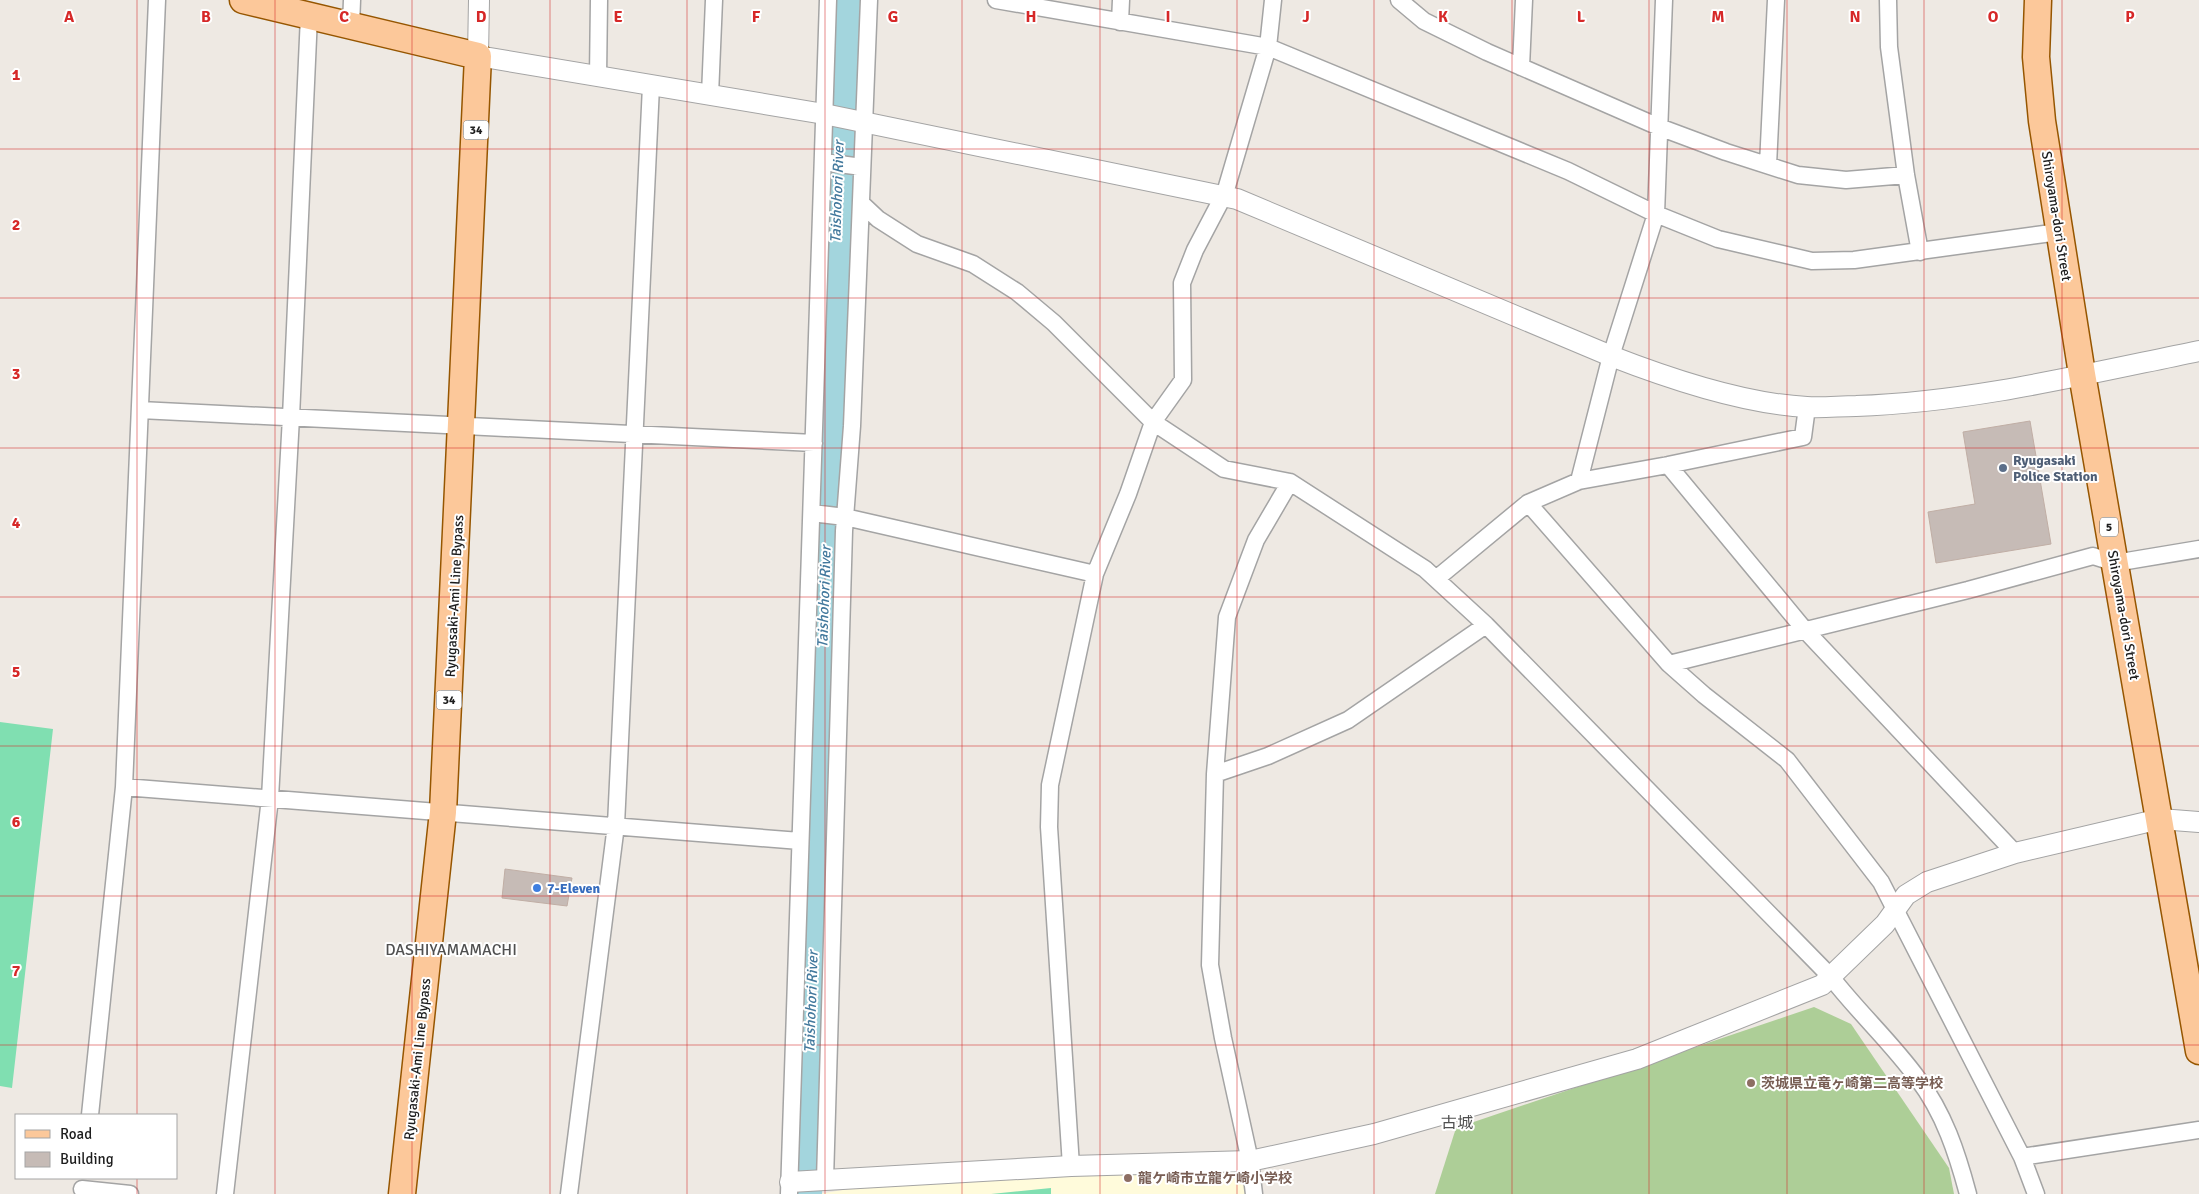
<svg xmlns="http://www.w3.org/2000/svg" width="2199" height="1194" font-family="Signika,'Noto Sans JP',sans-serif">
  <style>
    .education { fill: #fffbdb }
    .forest { fill: #adce97 }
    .pitch { fill: #80dfb1 }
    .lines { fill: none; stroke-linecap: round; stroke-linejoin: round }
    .river { stroke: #a3d5dd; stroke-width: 34 }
    .building { fill: #c6bbb6; stroke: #c0aea5 }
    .minor-casing { stroke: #a4a4a4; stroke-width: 19 }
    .tertiary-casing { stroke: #a4a4a4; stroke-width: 22 }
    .primary-casing { stroke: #965600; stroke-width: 29 }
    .minor { stroke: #fff; stroke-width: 16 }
    .tertiary { stroke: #fff; stroke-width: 20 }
    .primary { stroke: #fcc89a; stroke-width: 26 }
    .grid { fill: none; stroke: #d62828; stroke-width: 1; stroke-opacity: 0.55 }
    .service-dot { fill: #5c6f8a; stroke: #fff; stroke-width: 2 }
    .shop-dot { fill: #3f7fe0; stroke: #fff; stroke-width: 2 }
    .education-dot { fill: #8d6e63; stroke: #fff; stroke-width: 2 }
    .labels { text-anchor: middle; stroke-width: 4; stroke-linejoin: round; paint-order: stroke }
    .shield { fill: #fff; stroke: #616161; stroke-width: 1 }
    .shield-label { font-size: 12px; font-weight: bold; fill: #1d1d1d }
    .street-label { font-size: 14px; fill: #1d1d1d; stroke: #fff }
    .service-label { font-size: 14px; font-weight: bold; fill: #4e5e75; stroke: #fff; text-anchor: start }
    .shop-label { font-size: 14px; font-weight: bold; fill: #366cbe; stroke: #fff; text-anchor: start }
    .education-label { font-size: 14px; font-weight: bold; fill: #785e54; stroke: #fff; text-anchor: start }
    .water-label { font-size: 15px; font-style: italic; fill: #43799d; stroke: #fff }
    .quarter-label { font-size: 16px; fill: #505050; stroke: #fff }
    .grid-label { font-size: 16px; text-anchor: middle; font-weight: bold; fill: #d62828; stroke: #fff; stroke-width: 4; stroke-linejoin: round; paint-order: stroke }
  </style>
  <rect width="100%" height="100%" fill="#eee9e3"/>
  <!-- education -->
  <path class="education" d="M1237 1168 1243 1172 1246 1194H819L884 1183Z"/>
  <!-- forest -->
  <path class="forest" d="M1814 1007 1851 1024 1949 1168 1954 1194H1435L1456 1128Z"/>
  <!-- pitch -->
  <path class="pitch" d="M0 722 53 729 12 1088 0 1086Z
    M1051 1188V1194H991Z"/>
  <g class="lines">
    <!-- river -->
    <path class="river" d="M805 1194 843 0"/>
  </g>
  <!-- building -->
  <path class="building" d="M2030 421 2051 544 1936 563 1928 512 1975 504 1963 432Z
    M505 869 572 878 567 906 502 898Z"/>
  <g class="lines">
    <defs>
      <path id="minor" d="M996 0 1268 47 1568 171 1656 214 1718 239 1812 261 1854 260 2059 232
        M1399 0 1424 21 1487 52 1659 127 1726 152 1798 175 1846 180 1906 175
        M1888 0 1889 47 1906 175 1920 252
        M1120 22 1121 0
        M351 26 352 0
        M1521 67 1524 0
        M598 77 599 0
        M710 95 714 0
        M824 162 862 167
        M1768 165 1776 0
        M861 203 878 219 917 244 973 264 1017 292 1054 323 1153 422 1224 469 1290 482 1425 569 1486 625 1831 977C1858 1012 1892 1043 1918 1079 1944 1113 1957 1153 1968 1194
        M140 410 814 443
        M1668 465 1804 629 2015 853
        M1579 481 1611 356 1656 214 1664 0
        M1528 503 1669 664 1704 695 1787 760 1881 882 2022 1157 2036 1194
        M812 513 845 517 1095 574
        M1436 579 1528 503 1579 481 1668 465 1803 437 1807 407
        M1669 664 1968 590 2093 556 2115 563 2199 549
        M1215 774 1268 756 1348 720 1486 625
        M124 787 800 841
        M90 1115 124 787 157 0
        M2022 1157 2199 1130
        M1071 1166 1049 827 1050 785 1095 574 1128 494 1153 422 1183 380 1182 283 1195 250 1225 193 1268 47 1273 0
        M825 1180 844 531 852 426 869 0
        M82 1189 130 1194
        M225 1194 270 798 291 417 309 16
        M569 1194 616 825 651 86
        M789 1194 828 0
        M1254 1194 1250 1161 1223 1038 1210 965 1215 774 1227 617 1256 540 1290 482"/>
      <path id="tertiary" d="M479 0 478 56 824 114 1237 199 1611 356C1670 379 1744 404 1807 407 1824 408 1840 406 1856 406 1972 402 2086 374 2199 351
        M790 1182 1071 1166 1250 1161 1374 1134 1637 1059 1822 985 1885 924 1906 895 1927 882 2015 853 2160 819 2199 822"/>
      <path id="primary" d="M243 0 478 56 443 812 402 1194
        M2038 0 2036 57 2042 121 2082 374 2199 1051"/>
    </defs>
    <!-- minor casing -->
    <use href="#minor" class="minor-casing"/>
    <!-- tertiary casing -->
    <use href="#tertiary" class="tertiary-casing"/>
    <!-- primary casing -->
    <use href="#primary" class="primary-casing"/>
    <!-- minor -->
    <use href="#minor" class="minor"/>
    <!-- tertiary -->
    <use href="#tertiary" class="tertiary"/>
    <!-- primary -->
    <use href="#primary" class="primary"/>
  </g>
  <!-- grid -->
  <path class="grid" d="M137 0V1115M275 0V1194M412 0V1194M550 0V1194M687 0V1194M825 0V1194M962 0V1194M1100 0V1194M1237 0V1194M1374 0V1194M1512 0V1194M1649 0V1194M1787 0V1194M1924 0V1194M2062 0V1194M0 149H2199M0 298H2199M0 448H2199M0 597H2199M0 746H2199M0 896H2199M0 1045H2199M137 1178V1194"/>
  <!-- markers -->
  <circle class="service-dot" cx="2003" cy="468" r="5"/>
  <circle class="shop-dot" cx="537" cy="888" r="5"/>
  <g class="education-dot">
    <circle cx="1751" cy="1083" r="5"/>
    <circle cx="1128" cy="1178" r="5"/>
  </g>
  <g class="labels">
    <!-- shield labels -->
    <g class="shield">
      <rect x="463.5" y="120.5" width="25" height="19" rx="4"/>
      <rect x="2100" y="517.5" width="18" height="19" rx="4"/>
      <rect x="436.5" y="690.5" width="25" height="19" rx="4"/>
    </g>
    <g class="shield-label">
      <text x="476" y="134">34</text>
      <text x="2109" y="531">5</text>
      <text x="449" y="704">34</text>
    </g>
    <!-- street labels -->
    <g class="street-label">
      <text transform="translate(2057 216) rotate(81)" y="5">Shiroyama-dori Street</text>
      <text transform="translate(454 596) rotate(-87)" y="5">Ryugasaki-Ami Line Bypass</text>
      <text transform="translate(2124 615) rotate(80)" y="5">Shiroyama-dori Street</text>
      <text transform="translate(417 1059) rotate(-84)" y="5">Ryugasaki-Ami Line Bypass</text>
    </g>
    <!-- service labels -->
    <g class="service-label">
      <text x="2013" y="465">Ryugasaki<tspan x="2013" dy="16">Police Station</tspan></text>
    </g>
    <!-- shop labels -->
    <g class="shop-label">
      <text x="547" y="893">7-Eleven</text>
    </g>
    <!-- education labels -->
    <g class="education-label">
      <text x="1761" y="1088">茨城県立竜ヶ崎第二高等学校</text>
      <text x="1138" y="1183">龍ケ崎市立龍ケ崎小学校</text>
    </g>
    <!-- water labels -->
    <g class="water-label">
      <text transform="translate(837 192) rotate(-88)" y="5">Taishohori River</text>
      <text transform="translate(824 597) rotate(-88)" y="5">Taishohori River</text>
      <text transform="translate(811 1002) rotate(-88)" y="5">Taishohori River</text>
    </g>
    <!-- quarter labels -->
    <g class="quarter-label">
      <text x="451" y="955">DASHIYAMAMACHI</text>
      <text x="1457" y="1128">古城</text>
    </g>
  </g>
  <g class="grid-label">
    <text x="69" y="22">A</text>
    <text x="206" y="22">B</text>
    <text x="344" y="22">C</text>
    <text x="481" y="22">D</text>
    <text x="618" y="22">E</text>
    <text x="756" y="22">F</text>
    <text x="893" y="22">G</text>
    <text x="1031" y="22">H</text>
    <text x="1168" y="22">I</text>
    <text x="1306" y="22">J</text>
    <text x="1443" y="22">K</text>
    <text x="1581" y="22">L</text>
    <text x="1718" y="22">M</text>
    <text x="1855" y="22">N</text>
    <text x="1993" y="22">O</text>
    <text x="2130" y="22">P</text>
    <text x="16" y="80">1</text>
    <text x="16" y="230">2</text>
    <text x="16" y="379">3</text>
    <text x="16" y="528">4</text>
    <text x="16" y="677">5</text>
    <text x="16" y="827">6</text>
    <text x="16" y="976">7</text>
  </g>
  <!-- legend -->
  <rect x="15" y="1114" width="162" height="65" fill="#ffffff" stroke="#a5a5a5"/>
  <rect x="25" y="1130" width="25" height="8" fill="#fcc89a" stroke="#a5a5a5"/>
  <text x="60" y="1139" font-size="15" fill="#1d1d1d">Road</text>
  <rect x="25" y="1152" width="25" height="15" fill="#c6bbb6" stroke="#a5a5a5"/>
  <text x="60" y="1164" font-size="15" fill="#1d1d1d">Building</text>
</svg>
